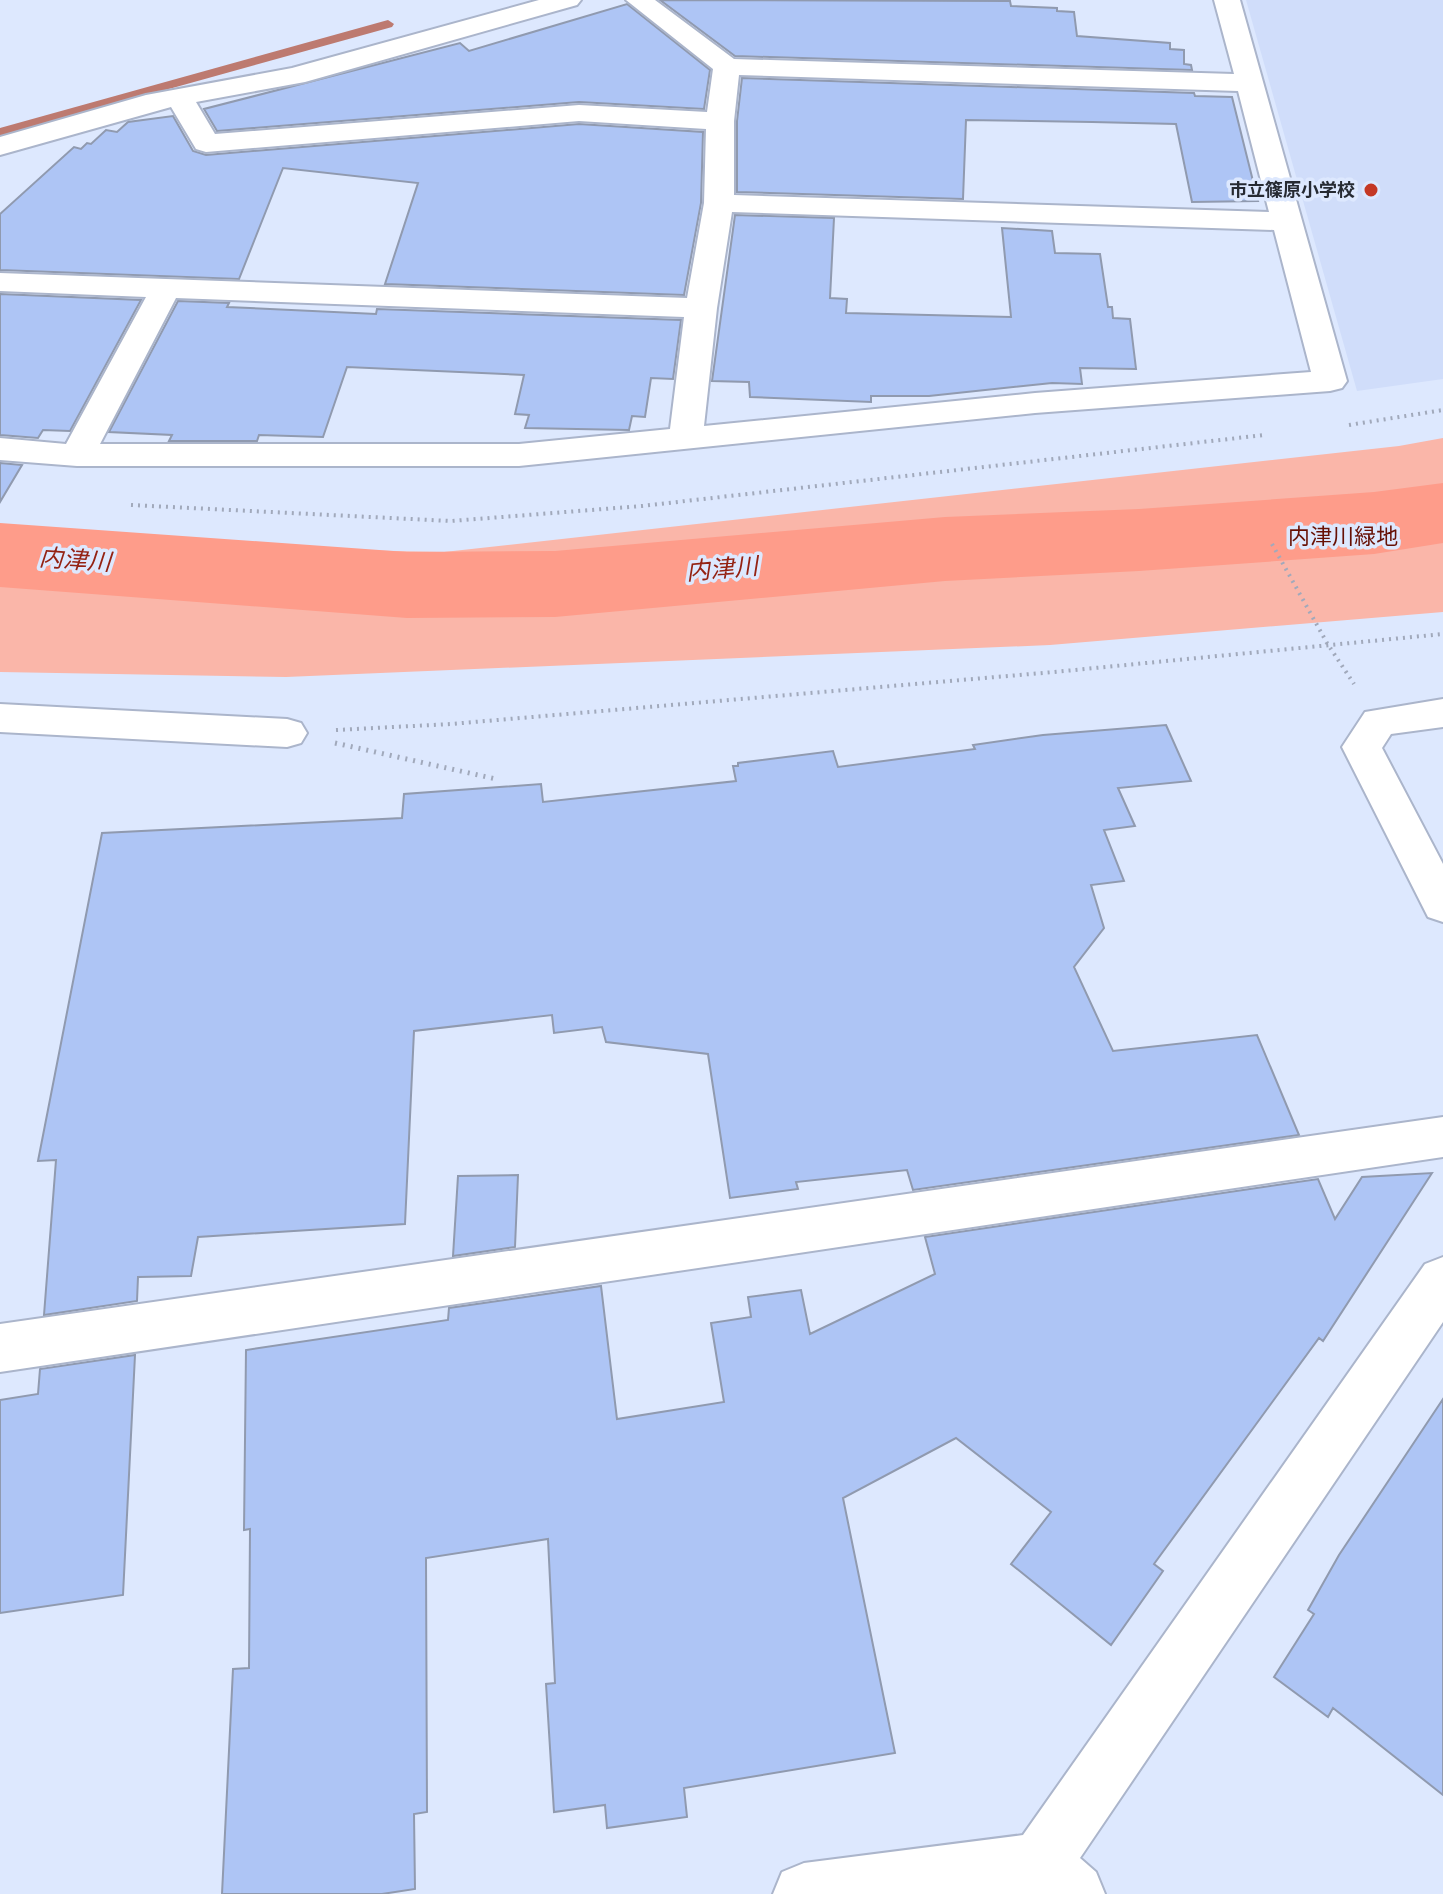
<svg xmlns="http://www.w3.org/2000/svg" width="1443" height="1894" font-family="'PT Sans','Noto Sans JP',sans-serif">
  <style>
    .built { fill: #d0ddfa }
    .green { fill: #fab6a9 }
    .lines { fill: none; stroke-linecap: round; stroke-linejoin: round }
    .stream { fill: #bd7a70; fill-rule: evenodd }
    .river { fill: #fe9c8a; fill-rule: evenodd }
    .building { fill: #aec5f5; stroke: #909aaf; stroke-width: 2 }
    .minor-casing { stroke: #abb5cb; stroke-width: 4 }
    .path-far1 { stroke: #a1a9bb; stroke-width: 4; stroke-dasharray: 2 5; stroke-linecap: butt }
    .path { stroke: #a1a9bb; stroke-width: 5; stroke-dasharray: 2 6; stroke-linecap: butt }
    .minor { fill: #fff; fill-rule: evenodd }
    .poi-dot { fill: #c43825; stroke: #dde8fe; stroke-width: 3 }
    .labels { text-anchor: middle; stroke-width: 7; stroke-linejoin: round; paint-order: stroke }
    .far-poi-label { font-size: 18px; font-weight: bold; fill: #262a32; stroke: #dde8fe; text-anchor: end }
    .park-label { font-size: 22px; fill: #671005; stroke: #dde8fe }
    .water-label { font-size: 24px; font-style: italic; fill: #942213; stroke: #dde8fe }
  </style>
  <rect width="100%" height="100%" fill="#dde8fe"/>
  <!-- built -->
  <path class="built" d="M1246 0H1443V379L1357 391Z"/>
  <!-- green -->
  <path class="green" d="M1443 438V612L1050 645 286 677 0 672V531L248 548 444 552 1399 446Z"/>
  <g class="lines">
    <!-- stream -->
    <path class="stream" d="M388 20 394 24 392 27 0 136V128Z"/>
    <!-- river -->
    <path class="river" d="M1443 483V543L1374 554 1139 571 945 581 555 617 407 618 0 587V523L407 552 555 551 945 517 1139 509 1374 492Z"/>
  </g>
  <!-- building -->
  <path class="building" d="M660 0 1010 1 1011 6 1057 8V11L1074 12 1077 36 1170 43V49L1184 50V64L1191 65 1192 70 735 56Z
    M627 4 710 70 704 109 579 102 217 131 204 109 460 43 469 51Z
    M742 78 1194 93 1195 96 1232 97 1258 201 1192 202 1176 124 1092 122 966 120 963 199 737 192V121Z
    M173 116 193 151 206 155 579 124 703 132 701 203 684 295 385 284 418 183 283 168 239 279 0 270V214L74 147 81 149 87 143 91 144 106 130 117 132 128 122Z
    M735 215 834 218 830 298 847 299 846 313 1011 317 1002 228 1052 231 1055 253 1100 254 1108 307H1112L1113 318 1130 319 1136 369 1080 368 1082 384 1052 383 929 396H871V402L750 397 749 382 712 381Z
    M0 294 141 300 70 431 43 430 38 438 0 435Z
    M178 301 229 303 227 307 376 314 377 309 681 320 673 379 651 378 645 417 632 416 629 430 525 428 529 415 515 414 524 375 347 367 323 437 259 435 257 441H169L172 435 109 432Z
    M0 463 22 465 0 502Z
    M1166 725 1191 781 1118 788 1135 826 1104 830 1124 881 1091 885 1104 928 1074 967 1113 1051 1257 1035 1299 1135 913 1190 907 1170 796 1182 798 1189 730 1198 708 1054 606 1042 602 1027 554 1033 552 1015 414 1031 405 1224 198 1237 191 1276 138 1277 137 1301 44 1315 56 1160 38 1161 102 833 402 818 404 794 541 784 543 802 736 781 733 766H738V763L833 751 838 767 975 749 973 745 1043 735Z
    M1432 1173 1323 1341 1319 1338 1154 1564 1163 1571 1111 1645 1011 1564 1051 1512 956 1438 843 1498 895 1753 684 1788 687 1817 607 1828 605 1805 554 1812 546 1684 555 1683 548 1539 426 1558 427 1812 414 1814 415 1889 382 1894H222L233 1669 249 1668 250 1529 244 1530 246 1350 448 1320 449 1308 601 1286 617 1419 724 1402 711 1323 751 1317 748 1297 801 1290 810 1334 935 1274 925 1237 1318 1179 1335 1219 1362 1177Z
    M518 1175 515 1247 453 1256 458 1176Z
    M135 1355 123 1595 0 1613V1400L38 1394 40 1369Z
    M1443 1399V1795L1333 1708 1328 1717 1274 1677 1314 1614 1308 1610 1339 1555Z"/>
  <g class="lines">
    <defs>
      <path id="minor" d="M539 0H581L577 5 305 82 196 102 215 134 579 105 707 112 713 69 626 0H655L734 59 1234 74 1214 0H1240L1347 381 1342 388 1330 391 1035 413 519 466H77L0 460V438L66 444 146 297 0 291V273L687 298 704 203 706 129 579 121 206 152 196 149 171 107 0 155V137L146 95 292 68ZM739 75 1238 91 1269 212 734 195V121ZM732 212 1274 230 1311 372 1035 393 704 426 717 308ZM176 298 684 317 670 429 519 444H100Z
        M1443 699V727L1391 734 1382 748 1443 864V922L1428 917 1342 747 1365 712Z
        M0 704 287 719 301 723 307 733 301 743 287 747 0 732Z
        M1443 1117V1157L0 1372V1324Z
        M1443 1257V1322L1080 1858 1096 1872 1105 1894H773L782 1872 804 1863 1023 1835 1425 1264Z"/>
    </defs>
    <!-- minor casing -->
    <use href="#minor" class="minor-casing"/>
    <!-- path-far1 -->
    <path class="path-far1" d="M1349 425 1443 410
      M131 505 451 521 642 506 1264 435
      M1272 544 1327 643 1354 684
      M336 730 451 724 1054 672 1443 634"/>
    <!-- path -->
    <path class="path" d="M335 743 496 779"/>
    <!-- minor -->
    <use href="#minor" class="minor"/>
  </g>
  <!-- markers -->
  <circle class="poi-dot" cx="1371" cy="190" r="8"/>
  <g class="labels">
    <!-- far-poi labels -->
    <g class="far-poi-label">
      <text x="1355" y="196">市立篠原小学校</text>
    </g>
    <!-- park labels -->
    <g class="park-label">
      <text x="1343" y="544">内津川緑地</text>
    </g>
    <!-- water labels -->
    <g class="water-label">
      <text transform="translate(75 560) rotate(4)" y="8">内津川</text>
      <text transform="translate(722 569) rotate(-5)" y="8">内津川</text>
    </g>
  </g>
</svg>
